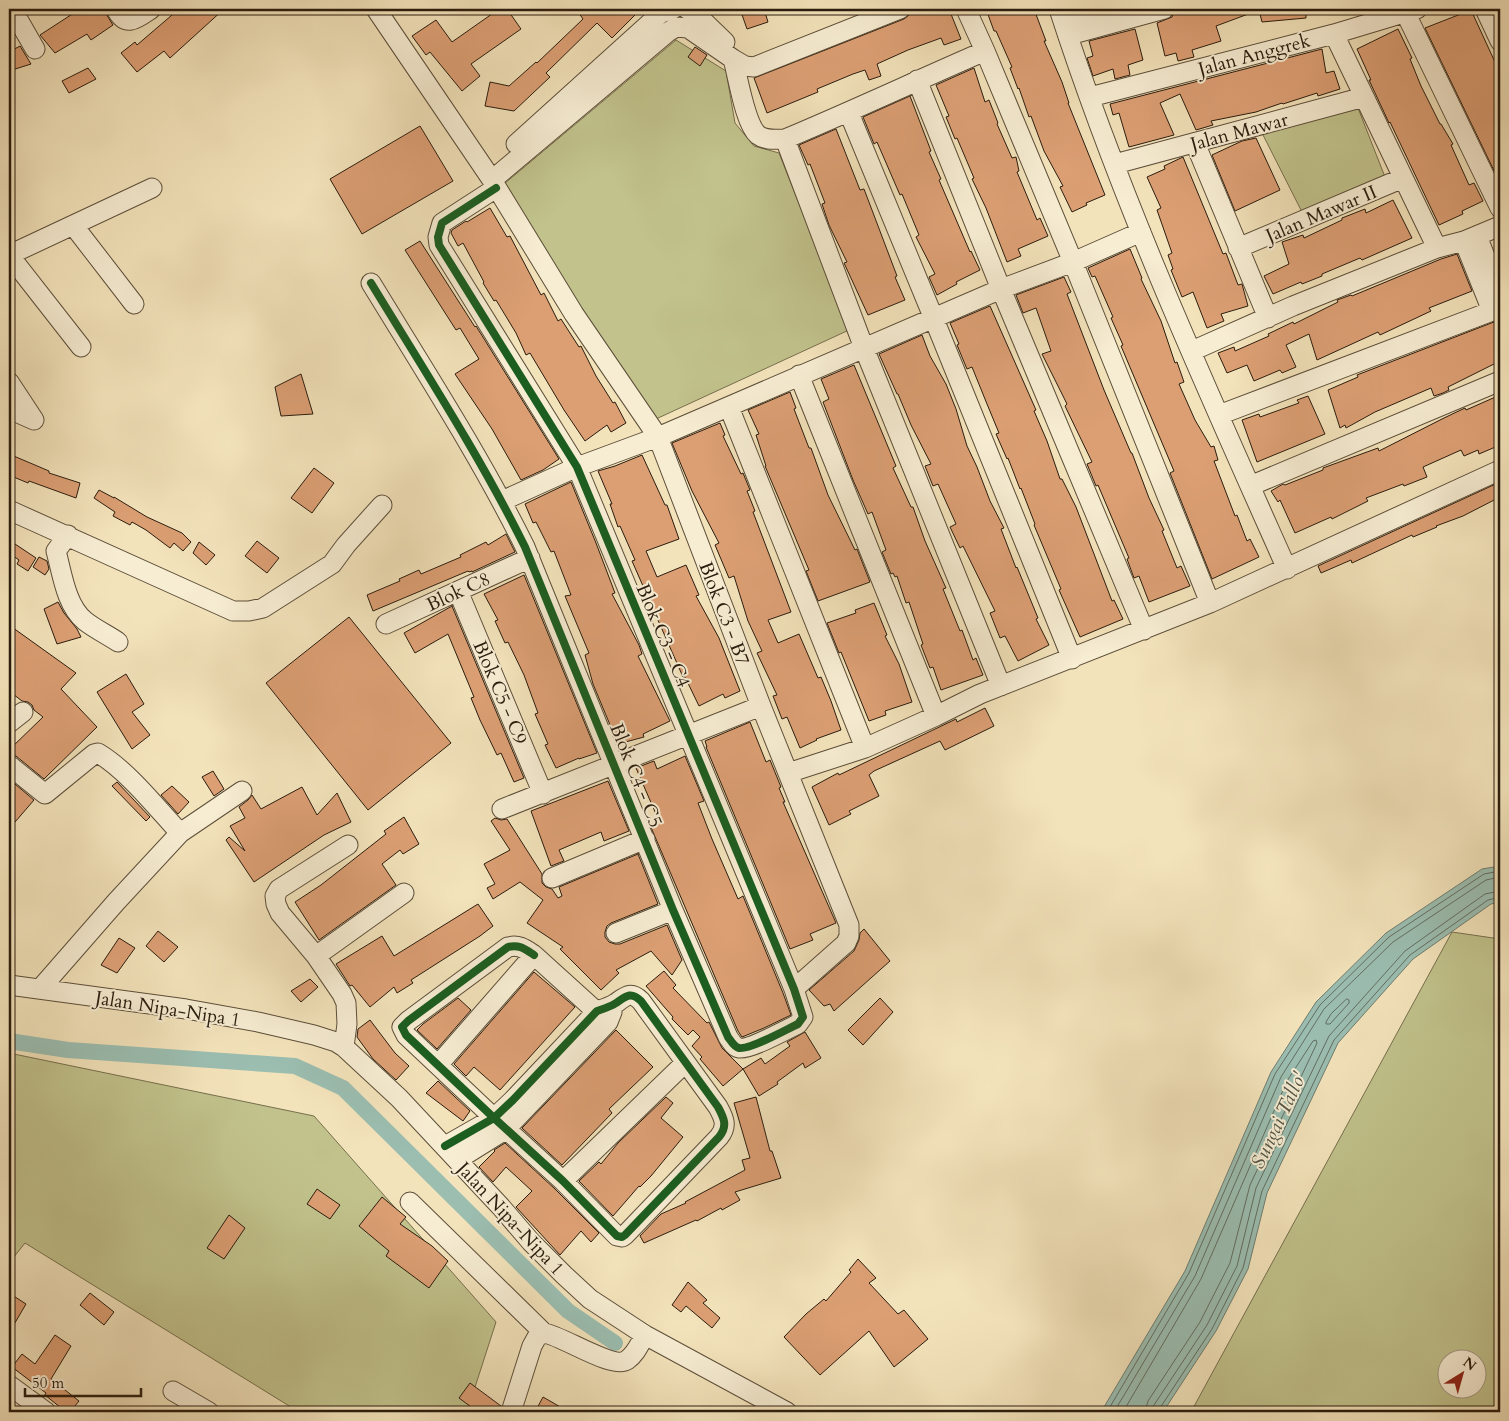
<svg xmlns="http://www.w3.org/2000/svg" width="1509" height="1421" font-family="Cardo,serif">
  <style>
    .green { fill: #c1c28c; stroke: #766f4d; fill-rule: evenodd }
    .water { fill: #9bbeb1; stroke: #6e7d70 }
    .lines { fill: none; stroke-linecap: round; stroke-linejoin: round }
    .shore { stroke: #626d60; stroke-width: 1 }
    .canal { stroke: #9bbeb1; stroke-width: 16 }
    .building { fill: #dc9f74; stroke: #2a1c0e }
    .minor-casing { stroke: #5c4e39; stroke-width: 21 }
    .minor { stroke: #f7edd3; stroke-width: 19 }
    .cycleway-casing { stroke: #f7edd3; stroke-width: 11 }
    .cycleway { stroke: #1b5e20; stroke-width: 8 }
    .labels { text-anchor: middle; stroke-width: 4; stroke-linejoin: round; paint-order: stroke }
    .street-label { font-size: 19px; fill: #2a1c0e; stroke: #f7edd3 }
    .water-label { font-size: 20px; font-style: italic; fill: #525547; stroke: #f7edd3 }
  </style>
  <rect width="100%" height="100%" fill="#f3e3bb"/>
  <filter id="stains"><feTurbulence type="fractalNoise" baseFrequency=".004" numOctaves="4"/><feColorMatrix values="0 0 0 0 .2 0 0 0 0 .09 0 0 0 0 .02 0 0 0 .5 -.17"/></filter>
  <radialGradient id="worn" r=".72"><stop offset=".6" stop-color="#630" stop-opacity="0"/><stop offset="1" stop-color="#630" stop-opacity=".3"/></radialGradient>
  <!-- green -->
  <path class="green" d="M676 40 726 71 735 123 754 146 779 153 849 330 656 419 590 327 504 184Z
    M1358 108 1385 177 1302 212 1262 133Z
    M1452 932 1500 939V1412H1191ZM1446 1358H1476V1388H1446Z
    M9 1053 314 1116 496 1322 467 1412H299L25 1243 9 1263Z"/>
  <!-- water -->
  <path class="water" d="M1500 866V902L1491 904 1413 959 1338 1043 1267 1193 1248 1269 1216 1331 1163 1412H1101L1185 1271 1271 1072 1316 1002 1386 933 1482 869Z"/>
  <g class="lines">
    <!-- shore -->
    <path class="shore" d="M1347 999 1349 1000V1003L1330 1024H1326V1022L1331 1014Z
      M1107 1412 1189 1273 1275 1074 1320 1005 1389 937 1484 874 1500 871
      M1114 1412 1195 1276 1281 1077 1324 1009 1393 942 1486 880 1500 877
      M1123 1412 1201 1279 1287 1081 1313 1041 1316 1040 1317 1043 1250 1185 1230 1263 1200 1322 1148 1401 1145 1412
      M1152 1412 1154 1405 1207 1325 1237 1266 1256 1188 1329 1036 1405 951 1485 894 1500 891
      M1159 1412 1160 1408 1212 1329 1243 1268 1262 1191 1334 1040 1410 955 1488 900 1500 897"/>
    <!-- canal -->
    <path class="canal" d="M9 1041 68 1050 295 1066 343 1088 568 1311 615 1343"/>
  </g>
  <!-- building -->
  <path class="building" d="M80 9H103L113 25 91 40 87 34 55 53 40 35Z
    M179 9H224L170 58 164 51 137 72 121 53 135 42 137 45Z
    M499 9H507L521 29 471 64 480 76 462 91 430 52 426 55 412 36 436 20 452 42Z
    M576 9H641L612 38 597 23 546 73 550 77 514 111 485 106 490 82 509 86 536 62 537 63 583 19Z
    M740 9H764L768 22 747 29Z
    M916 9H949L961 39 944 45 941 38 908 50 877 64 881 76 869 80 865 70 853 74 817 89 818 92 767 113 754 78 904 19 908 16 911 11Z
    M986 9H1034L1046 41H1044L1062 82 1069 103H1068L1105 195 1086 203 1087 205 1072 212 1060 187 1063 186 1044 151 1031 116 1029 117 1019 88 1018 89 1010 68 1012 67 996 31H994Z
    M1180 9H1306V18L1262 22 1259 10 1216 26 1221 41 1192 50 1194 57 1178 61 1176 53 1165 56 1157 23 1172 17 1175 10Z
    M1471 10 1500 73V183L1425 28Z
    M1135 29 1143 60 1128 65 1130 75 1115 79 1113 69 1093 76 1087 58 1093 56 1089 41Z
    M1398 29 1412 58 1410 59 1421 86 1440 124H1441L1453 144 1451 145 1469 185 1474 183 1483 201 1462 211 1463 214 1439 225 1390 122 1389 123 1369 80H1371L1357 49Z
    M20 46 31 64 12 70 9 62V52Z
    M695 47 707 55 700 66 688 57Z
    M1322 49 1326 73 1334 71 1340 89 1318 96 1317 93 1283 104 1282 103 1256 112 1211 121 1213 125 1196 130 1180 94 1160 103 1174 135 1129 147 1119 113 1113 115 1110 104Z
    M88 68 96 79 69 93 62 81Z
    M974 68 985 102 989 100 998 123 997 124 1012 158 1016 157 1019 171 1017 172 1037 220 1040 218 1048 236 1018 249 1021 256 1007 262 986 208 972 179 974 178 957 138 955 139 946 117 949 116 936 85Z
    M910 96 931 151 929 152 941 179 939 180 970 252 971 251 980 270 956 282 957 284 937 295 929 277 935 274 916 237 919 235 902 194 900 195 877 142 874 144 863 117Z
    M420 126 453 181 362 234 330 179Z
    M836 129 860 190 864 189 897 276 895 277 905 300 868 315 844 263 847 262 829 225 822 204 825 203 810 164 808 165 799 145Z
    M1256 138 1280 190 1235 211 1212 155 1242 141Z
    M1183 157 1223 254 1226 253 1238 285 1242 284 1248 306 1221 314 1224 321 1207 328 1193 292 1182 297 1171 270 1173 269 1168 255 1172 253 1157 210 1161 208 1147 177 1165 169 1164 166Z
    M1393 200 1412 238 1362 260 1360 258 1322 274V276L1302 284 1301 282 1273 294 1264 276 1289 264 1282 242 1303 235 1304 238 1342 220V218L1365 209 1366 213Z
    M490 208 507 237 510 236 541 295 544 293 558 321 561 319 579 347 581 346 596 376 613 403 615 402 626 423 611 432 607 425 585 441 564 410 530 353 526 355 516 333 496 300 494 301 483 283 484 282 463 243 458 246 451 233 452 230 466 221 467 222Z
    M420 241 475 327 476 326 559 459 543 470 521 480 492 429 455 374 479 359 460 328 456 330 405 250Z
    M1130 249 1142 278 1141 279 1161 321 1175 363 1177 362 1184 382 1179 384 1195 420 1211 447 1214 446 1218 460 1214 461 1235 516 1237 515 1247 541 1250 539 1259 557 1212 579 1170 473 1174 471 1121 346 1123 345 1111 318 1113 317 1095 276 1092 277 1088 268Z
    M1457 254 1472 291 1429 308 1431 311 1380 335 1378 332 1317 360 1309 334 1286 345 1296 367 1282 373 1280 370 1254 381 1247 365 1227 373 1218 353 1234 347 1235 351 1269 336 1268 334 1293 322 1294 324 1338 302 1337 300 1351 295 1352 296 1441 259Z
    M1064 277 1071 292 1067 294 1104 390 1131 453H1132L1149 498 1164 530 1162 531 1177 568 1181 566 1190 586 1149 602 1139 576 1134 578 1127 559 1129 558 1098 485 1096 486 1087 464 1092 462 1065 406 1067 404 1042 354 1051 351 1036 308 1023 313 1016 295Z
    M990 306 1036 410 1034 411 1047 441 1060 479H1062L1076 507 1112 601 1114 600 1123 619 1080 637 1059 590 1061 589 1034 525 1035 524 1021 488 1020 489 1008 458 1007 459 996 434 999 433 987 404 972 367 967 369 957 345 959 344 950 323Z
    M1499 320 1500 323V361L1448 387 1449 390 1443 393 1434 396 1431 388 1375 412 1346 428 1345 425 1340 428 1328 390 1358 377 1357 375Z
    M922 335 930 356 946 384 956 409 967 446 977 467 990 501 1004 528 1001 529 1016 568 1017 567 1038 618 1036 619 1049 645 1018 661 1005 636 1000 638 990 613 995 611 963 546 960 548 950 527 956 524 938 484 933 486 925 466 931 464 911 425 898 394H897L879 354Z
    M854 365 896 466 893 468 911 507H913L925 541 946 588 943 589 960 631 962 630 973 660 976 658 983 675 941 690 933 667 930 668 921 645 923 644 909 602 906 603 897 576 895 577 893 573 891 574 882 552 886 550 872 512 868 514 853 480 823 402 829 399 821 379Z
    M301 374 313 414 281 416 275 387Z
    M790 392 796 408 794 409 809 448H811L828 495 855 550 857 549 870 582 818 601 806 571 809 570 765 466H766L756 435 759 434 748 410Z
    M1500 395V445L1479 454 1478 450 1464 456 1461 450 1423 467 1427 477 1404 486 1403 484 1366 498 1368 501 1332 519 1331 517 1295 533 1280 500 1278 502 1271 491 1283 484 1285 485 1323 470V468L1378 448 1379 451 1444 418 1465 408 1466 410Z
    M1308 396 1325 434 1257 462 1242 420 1259 414 1260 417 1299 403 1297 400Z
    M720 423 725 435 723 436 741 474 743 473 750 490 747 491 755 511 753 512 791 612 768 620 778 643 799 634 818 678 821 677 831 701 841 730 816 739 817 740 800 748 787 717 782 719 773 696 777 695 757 653 762 651 748 621 734 576 729 578 715 545 719 543 692 491 672 443Z
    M9 454 49 471V473L80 483 76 498 29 481 28 483 16 478 9 473Z
    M642 455 665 505H667L679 539 646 551 657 577 686 565 699 595 696 596 719 638 740 691 725 698 723 694 699 706 685 677H683L632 561 635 560 620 526 618 527 610 504H612L598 471 615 466Z
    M314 468 334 483 312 513 291 498Z
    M571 482 596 543 615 593 612 594 639 645 642 654 638 656 670 721 643 734 644 737 618 744 593 684 585 655 589 653 565 596 571 595 554 551 551 552 536 522 533 523 525 504Z
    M1500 482V497L1463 516 1436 526 1437 527 1413 537 1412 535 1352 563 1351 560 1321 573 1318 566Z
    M99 490 114 498V497L147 517 182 533 191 542 183 551 174 543 170 548 146 530 132 522 130 525 113 516 115 512 94 498Z
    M506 534 515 552 472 572V571L469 572 468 571 373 611 367 595 400 581 399 579 419 570 421 574 461 557 460 555 486 542 488 545Z
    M9 540 36 558 28 571 17 564 19 560 9 553Z
    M257 541 279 558 267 573 245 556Z
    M199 542 215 555 206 565 193 553Z
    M39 557 47 561 49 569 45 575 33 567Z
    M524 575 597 753 579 759V758L556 768 545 745 548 744 535 714 538 713 524 675 508 642 505 643 495 621 498 620 484 594Z
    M58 602 64 613 77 629 81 637 57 644 44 609Z
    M874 603 887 635 885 636 899 664 912 702 885 711 886 715 869 721 841 652 839 653 827 623 856 613 855 610Z
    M452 606 524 778 514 782 501 753 497 755 480 720 471 698 474 697 448 634 415 653 404 633Z
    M349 617 451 743 368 810 266 683Z
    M9 625 76 673 61 689 97 727 44 779 16 756 9 754V750L43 717 34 710 32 705 28 702 22 701 9 691Z
    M126 674 144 704 132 712 150 735 132 749 97 692Z
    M985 708 994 726 945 750 940 741 874 771 869 775 879 796 849 811 851 814 829 825 812 787 838 773 839 775 956 719 957 722Z
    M750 722 766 762 770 760 781 787 779 788 785 802H783L836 923 810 934 813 940 790 949 706 747H707L705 741Z
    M685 756 704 801 698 803 712 839 738 899 743 896 783 993 791 1015 764 1028 742 1037 738 1031 650 825 659 821 636 768 654 761 657 769Z
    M213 771 224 789 214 796 202 777Z
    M9 779 34 800 9 829Z
    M608 781 629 831 604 841 601 832 559 850 564 861 551 866 531 811Z
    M117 782 150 817 146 821 112 786Z
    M172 786 189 802 178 814 161 795Z
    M302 787 317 815 337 793 351 822 324 835 254 882 226 840 229 837 245 851 230 826 245 818 239 807 248 800 252 795 261 809Z
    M404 817 419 844 403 854 400 850 382 864 396 885 319 940 295 902 321 885 386 834 384 831Z
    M495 818 501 820 507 819 542 874V883L546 887 552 889 558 898 562 896 559 887 638 854 658 904 611 923 607 926 605 932V937L609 942 615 944H620L667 925 682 960 672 975 651 951 616 970 619 973 601 990 560 949 563 947 527 923 543 900 520 882 493 899 487 888 495 884 484 864 510 850 491 821Z
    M478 904 493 926 480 936 411 980 413 983 397 993 394 987 370 1007 352 985 350 986 336 964 382 936 394 956Z
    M864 929 890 961 834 1011 830 1004 824 1006 809 990 854 951 859 940 860 933Z
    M158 931 178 947 164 962 146 946Z
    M119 938 135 948 117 973 101 965Z
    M664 971 676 985 673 988 707 1023 709 1022 722 1048 743 1069 723 1086 700 1059 702 1057 692 1046 700 1037 693 1030 688 1035 672 1019 673 1017 646 986Z
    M534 972 575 1007 500 1090 474 1067 466 1076 454 1064Z
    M310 979 318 987 301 1002 291 991Z
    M458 998 471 1010 437 1049 417 1030 423 1024Z
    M880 998 893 1012 863 1045 848 1030Z
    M370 1020 395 1053 409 1066 396 1080 373 1059 357 1037 358 1029Z
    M616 1030 653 1067 609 1109 612 1113 562 1165 522 1128Z
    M805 1032 821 1058 805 1068 803 1063 777 1082 778 1084 759 1096 743 1069 761 1058 765 1064 790 1046 787 1042Z
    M438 1081 470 1111 463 1121 426 1093Z
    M666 1097 673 1103 661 1118 683 1137 651 1176 640 1187 639 1186 613 1216 579 1181 599 1162 601 1164 618 1143Z
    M756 1097 770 1151H772L781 1178 735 1192 740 1200 722 1210 721 1208 697 1221 696 1220 644 1243 640 1236 661 1214 686 1203 685 1202 745 1170 742 1160 750 1158 734 1103Z
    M505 1143 555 1189 599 1233 591 1242 581 1231 560 1255 516 1207 532 1191 506 1167 493 1182 479 1167 495 1151 494 1150Z
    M317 1189 340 1205 330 1219 307 1204Z
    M382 1197 406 1217 400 1224 432 1246 448 1261 429 1288 386 1256 389 1251 359 1226Z
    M229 1215 245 1228 224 1259 207 1248Z
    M858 1259 876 1278 869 1283 898 1314 904 1310 928 1339 894 1367 869 1331 820 1375 784 1337 806 1314 824 1299 826 1301 851 1272 849 1270Z
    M688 1282 707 1300 703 1303 720 1318 712 1328 686 1306 681 1312 672 1305Z
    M9 1293 26 1304 9 1333Z
    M90 1293 114 1312 104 1325 80 1305Z
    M55 1335 71 1346 51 1379 79 1401 70 1412H66L45 1395 46 1393 12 1367 22 1354 35 1364Z
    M470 1383 501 1406 500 1412H478L459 1398Z
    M543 1397 569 1412H535Z"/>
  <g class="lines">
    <defs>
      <path id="minor" d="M12 9 35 49
        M116 9C126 29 138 18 151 9
        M376 9 492 180 574 314 658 437 761 706 849 925V936L846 943 794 989
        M687 9 695 13 725 42
        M966 9 985 51 1073 262 1210 603
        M1059 9C1121 201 1205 385 1287 569
        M1485 9 1500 41
        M1405 12 1500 208
        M1064 22 1111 11
        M1334 34 1437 248
        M1069 35 1164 9
        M985 51C918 80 852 111 785 139L864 348 1001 686
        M733 59C738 77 745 124 758 135 766 141 776 139 785 139
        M917 80 1001 289 1144 630
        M1090 97 1334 34 1417 9
        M849 113 934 319 1072 659
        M1195 143 1268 318
        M516 144 661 13 673 9
        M1115 164 1364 97
        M492 180 668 32 676 27 688 28 733 59 745 66 754 67 900 9
        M73 225 134 304
        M1477 236 1500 294
        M1464 241 1492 311
        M1238 248 1403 178
        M9 255 152 188
        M9 255 81 347
        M371 283C424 370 480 456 525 547L673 910 728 1037C731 1041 734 1047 739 1048 750 1050 787 1029 798 1024L803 1017 794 989 577 467 439 245 438 237 442 223 496 188
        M1192 351 1293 306 1437 248 1464 241 1500 226
        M799 375 936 716
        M9 382 34 420 9 409
        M729 407 865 748
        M1219 415 1500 308
        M1250 486 1500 381
        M502 501 577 467 658 437 1001 289 1073 262 1141 232
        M9 510 233 611H249L263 608 332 564 346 545 382 505
        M68 535 56 551C62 573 66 606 85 621 95 629 108 635 118 642
        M458 591 543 794
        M386 624 530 558
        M9 723 23 712
        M9 765 45 794 94 754 98 753C128 771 156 807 180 833
        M788 773 865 748 936 716 980 694 1210 603 1500 470
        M502 809 761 706
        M552 878 645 839
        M616 933 673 910
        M316 956 404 893
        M9 985 186 1009 258 1022 314 1035 336 1042 344 1047 399 1098 501 1207 531 1242 564 1275 590 1299 645 1335 787 1412
        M40 989 116 902 180 833 242 791
        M344 1047 347 1024 346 1003 342 994 316 956 280 913 276 904 275 896 279 889 348 845
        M438 1065 534 955 608 1022
        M445 1146 494 1118 513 1100 597 1011C603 1009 610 1007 616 1003 626 996 631 991 641 1001L718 1107C724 1118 728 1126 719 1137L625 1235 622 1237 617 1236 563 1181 494 1118 406 1035 402 1027 408 1021 508 947C519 944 525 949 534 955
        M457 1160 505 1130 608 1022 612 1012
        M563 1181 685 1063
        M410 1202 544 1333
        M9 1385 46 1412
        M173 1391 209 1412
        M511 1412 532 1346 537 1337 544 1333C563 1336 613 1370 627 1360 636 1354 640 1343 645 1335"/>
    </defs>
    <!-- minor casing -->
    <use href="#minor" class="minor-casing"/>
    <!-- minor -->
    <use href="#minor" class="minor"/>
    <defs>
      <path id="cycleway" d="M371 283C424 370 480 456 525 547L673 910 728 1037C731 1041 734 1047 739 1048 750 1050 787 1029 798 1024L803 1017 794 989 577 467 439 245 438 237 442 223 496 188
        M445 1146 494 1118 513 1100 597 1011C603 1009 610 1007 616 1003 626 996 631 991 641 1001L718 1107C724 1118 728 1126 719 1137L625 1235 622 1237 617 1236 563 1181 494 1118 406 1035 402 1027 408 1021 508 947C519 944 525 949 534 955"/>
    </defs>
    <!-- cycleway casing -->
    <use href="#cycleway" class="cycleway-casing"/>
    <!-- cycleway -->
    <use href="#cycleway" class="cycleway"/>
  </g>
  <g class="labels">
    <!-- street labels -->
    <g class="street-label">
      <text transform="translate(1254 54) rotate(-15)" y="7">Jalan Anggrek</text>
      <text transform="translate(1239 131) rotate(-15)" y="7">Jalan Mawar</text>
      <text transform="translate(1321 213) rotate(-23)" y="7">Jalan Mawar II</text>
      <text transform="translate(458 591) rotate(-25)" y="7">Blok C8</text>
      <text transform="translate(725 613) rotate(69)" y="7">Blok C3 - B7</text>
      <text transform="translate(664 635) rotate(67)" y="7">Blok C3 - C4</text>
      <text transform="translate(501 692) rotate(67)" y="7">Blok C5 - C9</text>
      <text transform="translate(637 775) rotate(68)" y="7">Blok C4 - C5</text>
      <text transform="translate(168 1008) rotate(9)" y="7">Jalan Nipa-Nipa 1</text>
      <text transform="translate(511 1218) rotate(47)" y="7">Jalan Nipa-Nipa 1</text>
    </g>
    <!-- water labels -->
    <g class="water-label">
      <text transform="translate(1278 1120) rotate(-65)" y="7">Sungai Tallo'</text>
    </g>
  </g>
  <!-- margin -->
  <rect width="1509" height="1421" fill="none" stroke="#f3e3bb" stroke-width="30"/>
  <rect x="10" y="10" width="1489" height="1401" fill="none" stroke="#2a1c0e" stroke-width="2.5"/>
  <rect x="15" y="15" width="1479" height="1391" fill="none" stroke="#2a1c0e"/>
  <!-- north arrow -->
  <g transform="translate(1462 1374) rotate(37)"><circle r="24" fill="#f7edd3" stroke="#a59984"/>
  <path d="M0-4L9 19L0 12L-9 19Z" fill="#8f2418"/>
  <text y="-8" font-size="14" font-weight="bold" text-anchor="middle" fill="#2a1c0e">N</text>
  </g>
  <!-- scale -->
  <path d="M25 1388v8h116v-8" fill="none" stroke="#2a1c0e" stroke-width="2.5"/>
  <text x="32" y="1388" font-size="15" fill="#2a1c0e" stroke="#f7edd3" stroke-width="4" paint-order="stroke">50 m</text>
  <rect width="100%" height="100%" filter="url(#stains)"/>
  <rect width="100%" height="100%" fill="url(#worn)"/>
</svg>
